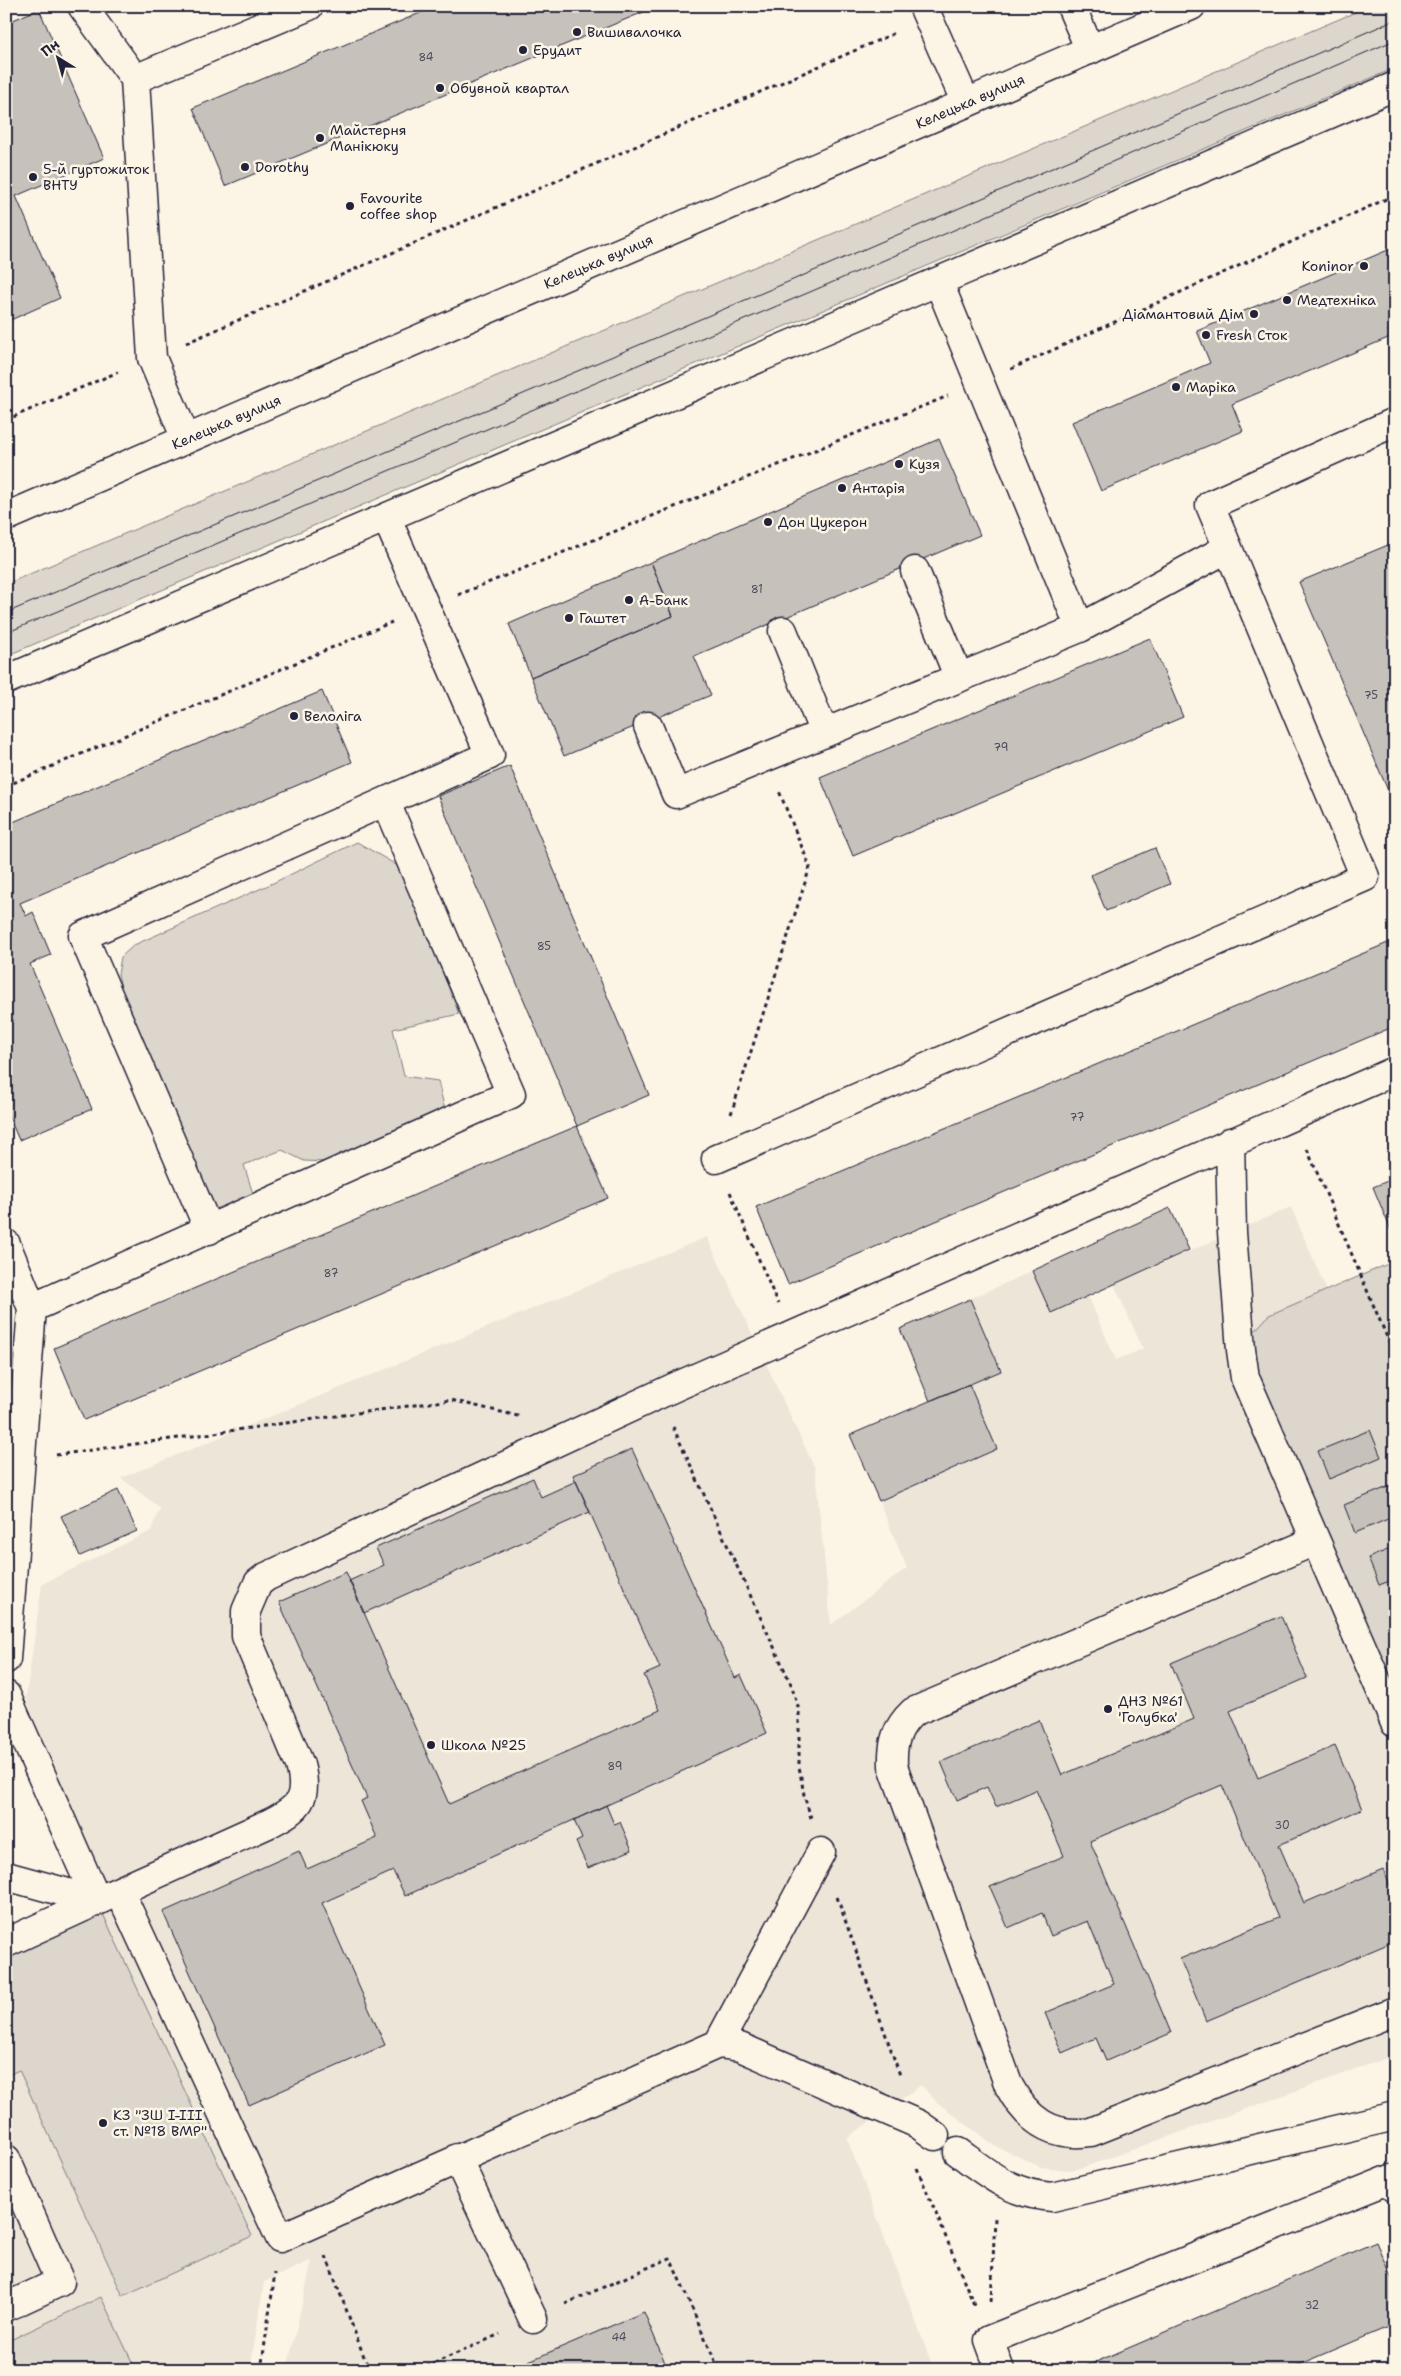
<svg xmlns="http://www.w3.org/2000/svg" width="1401" height="2376" font-family="'Shantell Sans',sans-serif">
  <style>
    .built { fill: #ece5d8 }
    .green { fill: #dcd6cc; stroke: #7f7c84 }
    .building { fill: #c6c1bb; stroke: #22223b }
    .lines { fill: none; stroke-linecap: round; stroke-linejoin: round }
    .minor-casing { stroke: #22223b; stroke-width: 31 }
    .major-casing { stroke: #22223b; stroke-width: 31 }
    .path { stroke: #22223b; stroke-width: 3; stroke-dasharray: 4 4; stroke-linecap: butt }
    .minor { stroke: #fcf5e5; stroke-width: 28 }
    .major { stroke: #fcf5e5; stroke-width: 28 }
    .tram { stroke: #22223b; stroke-width: 1 }
    .poi-dot { fill: #22223b; stroke: #fcf5e5; stroke-width: 2 }
    .labels { text-anchor: middle; stroke-width: 5; stroke-linejoin: round; paint-order: stroke }
    .number-label { font-size: 11px; fill: #4b4a5b }
    .poi-label { font-size: 14px; fill: #22223b; stroke: #fcf5e5; text-anchor: start }
    .street-label { font-size: 14px; fill: #22223b; stroke: #fcf5e5 }
  </style>
  <rect width="100%" height="100%" fill="#fcf5e5"/>
  <filter id="ink" filterUnits="userSpaceOnUse"><feTurbulence type="fractalNoise" baseFrequency=".02" numOctaves="2"/><feDisplacementMap in="SourceGraphic" scale="10" xChannelSelector="R" yChannelSelector="G"/><feConvolveMatrix kernelMatrix="1 2 1 2 8 2 1 2 1" color-interpolation-filters="sRGB"/></filter>
  <g filter="url(#ink)">
    <!-- built -->
    <path class="built" d="M1291 1207 1395 1451V2055L1084 2167 1070 2170 1041 2167 995 2146 938 2103 921 2085 847 2138 934 2370H287L312 2260 264 2282 250 2370H6V1939L77 1907 90 1867 26 1697 42 1584 151 1531 160 1508 121 1478 707 1237 815 1469 831 1625 907 1568 879 1501 997 1449 969 1384 1001 1370 970 1299 1032 1271 1051 1313 1088 1296 1116 1360 1143 1349 1114 1284Z"/>
    <!-- green -->
    <path class="green" d="M1370 6H1395V68L6 656V584Z
      M357 842 403 869 459 1014 393 1029 404 1076 438 1081 445 1110 326 1162 304 1161 282 1150 244 1165 254 1197 209 1211 129 1023 118 974 121 957 134 945 273 883Z
      M1395 1261V1723L1247 1355 1253 1333 1269 1315Z
      M97 1901 252 2236 123 2296 19 2070 6 2076V1943Z
      M101 2297 136 2370H6V2342Z"/>
    <!-- building -->
    <path class="building" d="M437 6H658L225 186 193 108Z
      M39 9 104 158 16 196 60 298 6 322V23Z
      M1395 247V335L1232 404 1243 431 1101 491 1072 422 1210 363 1197 331Z
      M939 439 980 535 694 656 711 695 564 756 531 677 673 616 651 562Z
      M1388 545 1395 562V807L1299 582Z
      M651 562 673 616 531 677 509 624Z
      M1150 638 1183 717 853 856 820 777Z
      M322 691 352 762 20 903 26 916 33 912 51 955 30 964 92 1109 19 1140 6 1110V825Z
      M510 766 649 1095 577 1126 438 796Z
      M1155 848 1170 884 1106 911 1091 875Z
      M1395 940V1026L788 1284 756 1207Z
      M577 1126 608 1198 84 1420 54 1348Z
      M1395 1178V1240L1373 1187Z
      M1170 1208 1189 1250 1051 1313 1032 1271Z
      M970 1299 1001 1371 930 1401 900 1329Z
      M969 1384 997 1449 879 1501 850 1435Z
      M1370 1430 1381 1457 1329 1479 1318 1451Z
      M632 1449 735 1678 741 1675 767 1733 405 1896 393 1871 322 1903 385 2045 249 2105 163 1912 299 1851 307 1869 377 1838 361 1801 367 1798 279 1602 346 1572 449 1804 660 1710 644 1675 660 1668 573 1475Z
      M533 1478 541 1497 576 1481 590 1512 364 1613 349 1581 384 1565 376 1548Z
      M1395 1484V1516L1355 1533 1344 1505Z
      M118 1490 137 1531 80 1556 61 1516Z
      M1395 1547V1579L1379 1585 1368 1558Z
      M1281 1616 1307 1678 1230 1711 1258 1778 1335 1746 1362 1809 1279 1845 1304 1903 1383 1869 1395 1897V1941L1206 2021 1180 1959 1278 1918 1222 1785 1090 1841 1171 2033 1106 2061 1096 2038 1062 2053 1045 2013 1114 1984 1088 1921 1051 1936 1042 1913 1008 1928 990 1887 1064 1856 1036 1790 996 1807 987 1787 957 1800 941 1762 1039 1720 1062 1775 1194 1719 1171 1663Z
      M606 1805 614 1824 620 1822 632 1850 588 1868 576 1842 582 1839 574 1820Z
      M1376 2242 1395 2286V2324L1287 2370H1077Z
      M644 2312 668 2370H527L524 2363Z"/>
    <g class="lines">
      <defs>
        <path id="minor" d="M82 6 135 79 152 358 186 439
          M923 6 966 103
          M1071 6 1090 50
          M135 79 309 6
          M939 283 1080 628
          M915 571 959 678
          M783 631 824 733
          M6 680 1395 86
          M648 726 676 794 1080 628 1228 548
          M1230 1142 1232 1232 1241 1350 1245 1378 1395 1723
          M716 1159 1365 877 1210 505 1395 422
          M209 1230 83 936 490 755 387 519
          M6 1244 32 1308 6 1659
          M32 1308 511 1094 386 803
          M1315 1541 913 1712C896 1728 892 1743 893 1766L1009 2086C1027 2120 1052 2138 1091 2132L1395 2011
          M6 1695 97 1901 6 1943
          M6 1876 97 1901 270 1823C299 1808 309 1799 300 1765L246 1636V1611L258 1583 266 1577 675 1387 1395 1071
          M120 1892 280 2238 718 2044 740 2047 918 2124 935 2136
          M718 2044 821 1852
          M958 2152C990 2175 1011 2194 1052 2197L1395 2116
          M457 2158 533 2319
          M6 2159 60 2282 6 2307
          M1000 2370 989 2340 1391 2179 1395 2188"/>
        <g id="major">
          <path id="s1" d="M6 517 1191 6"/>
        </g>
      </defs>
      <!-- minor casing -->
      <use href="#minor" class="minor-casing"/>
      <!-- major casing -->
      <use href="#major" class="major-casing"/>
      <!-- path -->
      <path class="path" d="M186 343 895 33
        M1011 369 1395 195
        M6 420 118 372
        M458 595 948 396
        M6 786 392 622
        M731 1114 810 867 779 791
        M1307 1149 1395 1356
        M730 1192 778 1304
        M673 1427 791 1684 799 1710V1766L804 1795 811 1818
        M56 1455 451 1400 522 1417
        M837 1897 901 2078
        M917 2168 975 2307
        M326 2256 369 2370
        M991 2302 995 2218
        M565 2304 670 2258 719 2370
        M261 2370 275 2273
        M419 2370 500 2334"/>
      <!-- minor -->
      <use href="#minor" class="minor"/>
      <!-- major -->
      <use href="#major" class="major"/>
      <!-- tram -->
      <path class="tram" d="M6 613 802 276 1395 20
        M6 633 810 292 1395 40"/>
    </g>
  </g>
  <!-- markers -->
  <g class="poi-dot">
    <circle cx="577" cy="32" r="5"/>
    <circle cx="523" cy="50" r="5"/>
    <circle cx="440" cy="88" r="5"/>
    <circle cx="320" cy="138" r="5"/>
    <circle cx="245" cy="167" r="5"/>
    <circle cx="33" cy="177" r="5"/>
    <circle cx="350" cy="206" r="5"/>
    <circle cx="1364" cy="266" r="5"/>
    <circle cx="1287" cy="300" r="5"/>
    <circle cx="1254" cy="314" r="5"/>
    <circle cx="1206" cy="335" r="5"/>
    <circle cx="1176" cy="387" r="5"/>
    <circle cx="899" cy="464" r="5"/>
    <circle cx="842" cy="488" r="5"/>
    <circle cx="768" cy="522" r="5"/>
    <circle cx="629" cy="600" r="5"/>
    <circle cx="569" cy="618" r="5"/>
    <circle cx="294" cy="716" r="5"/>
    <circle cx="1108" cy="1709" r="5"/>
    <circle cx="431" cy="1745" r="5"/>
    <circle cx="103" cy="2123" r="5"/>
  </g>
  <g class="labels">
    <!-- number labels -->
    <g class="number-label">
      <text x="426" y="61">84</text>
      <text x="757" y="593">81</text>
      <text x="1371" y="699">75</text>
      <text x="1001" y="751">79</text>
      <text x="544" y="950">85</text>
      <text x="1077" y="1121">77</text>
      <text x="331" y="1277">87</text>
      <text x="615" y="1770">89</text>
      <text x="1282" y="1829">30</text>
      <text x="1312" y="2309">32</text>
      <text x="619" y="2341">44</text>
    </g>
    <!-- poi labels -->
    <g class="poi-label">
      <text x="587" y="37">Вишивалочка</text>
      <text x="533" y="55">Ерудит</text>
      <text x="450" y="93">Обувной квартал</text>
      <text x="330" y="135">Майстерня<tspan x="330" dy="16">Манікюку</tspan></text>
      <text x="255" y="172">Dorothy</text>
      <text x="43" y="174">5-й гуртожиток<tspan x="43" dy="16">ВНТУ</tspan></text>
      <text x="360" y="203">Favourite<tspan x="360" dy="16">coffee shop</tspan></text>
      <text x="1354" y="271" text-anchor="end">Koninor</text>
      <text x="1297" y="305">Медтехніка</text>
      <text x="1244" y="319" text-anchor="end">Діамантовий Дім</text>
      <text x="1216" y="340">Fresh Сток</text>
      <text x="1186" y="392">Маріка</text>
      <text x="909" y="469">Кузя</text>
      <text x="852" y="493">Антарія</text>
      <text x="778" y="527">Дон Цукерон</text>
      <text x="639" y="605">А-Банк</text>
      <text x="579" y="623">Гаштет</text>
      <text x="304" y="721">Велоліга</text>
      <text x="1118" y="1706">ДНЗ №61<tspan x="1118" dy="16">'Голубка'</tspan></text>
      <text x="441" y="1750">Школа №25</text>
      <text x="113" y="2120">КЗ "ЗШ І-ІІІ<tspan x="113" dy="16">ст. №18 ВМР"</tspan></text>
    </g>
    <!-- street labels -->
    <g class="street-label">
      <text dy="5" stroke="none"><textPath href="#s1" startOffset="1050">Келецька вулиця</textPath></text>
      <text dy="5" stroke="none"><textPath href="#s1" startOffset="645">Келецька вулиця</textPath></text>
      <text dy="5" stroke="none"><textPath href="#s1" startOffset="240">Келецька вулиця</textPath></text>
    </g>
  </g>
  <!-- margin -->
  <rect width="1401" height="2376" fill="none" stroke="#fcf5e5" stroke-width="25"/>
  <rect x="12" y="12" width="1376" height="2351" fill="none" stroke="#22223b" stroke-width="2" filter="url(#ink)"/>
  <!-- north arrow -->
  <g transform="translate(58 58) rotate(323)" stroke="#fcf5e5" stroke-width="4" paint-order="stroke">
  <path d="M0-4L9 19L0 12L-9 19Z" fill="#22223b"/>
  <text y="-8" font-size="14" font-weight="bold" text-anchor="middle" fill="#22223b">Пн</text>
  </g>
</svg>
